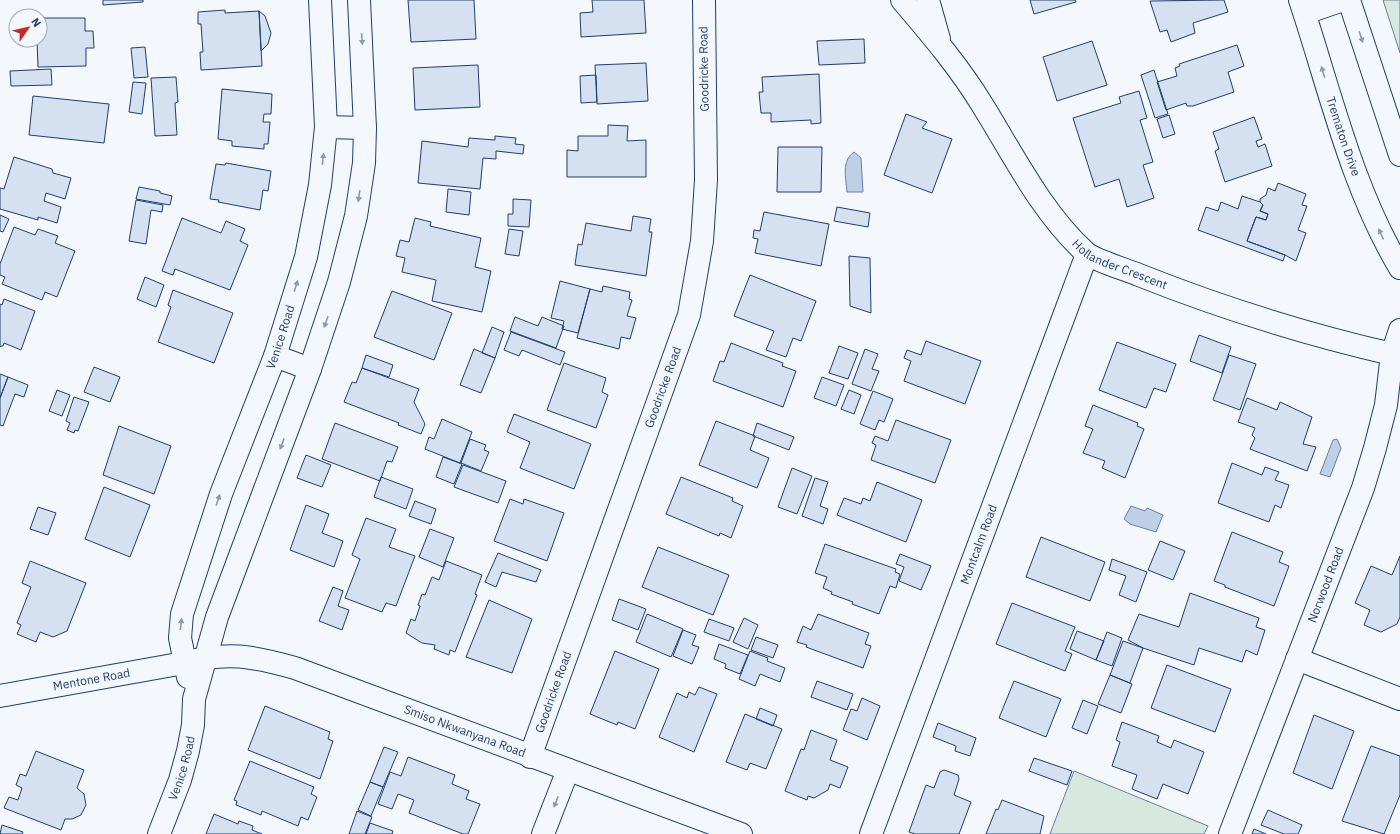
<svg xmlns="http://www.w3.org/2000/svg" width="1400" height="834" font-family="'IBM Plex Sans',sans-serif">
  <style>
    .green { fill: #d7e8df; stroke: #687fa3 }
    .water { fill: #bed0e5; stroke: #687fa3 }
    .building { fill: #d5e0f0; stroke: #1d3f73 }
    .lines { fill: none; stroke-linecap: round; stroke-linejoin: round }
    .minor-casing { stroke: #1d3f73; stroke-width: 24 }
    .minor { stroke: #f4f7fb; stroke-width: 22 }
    .oneway { fill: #889bb7 }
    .labels { text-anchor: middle; stroke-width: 3; stroke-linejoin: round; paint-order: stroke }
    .street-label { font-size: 12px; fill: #1d3f73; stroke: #f4f7fb }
  </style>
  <rect width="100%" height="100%" fill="#f4f7fb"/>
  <!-- green -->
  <path class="green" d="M1383 0H1400V53Z
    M1074 771 1208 826 1204 834H1050Z"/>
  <!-- water -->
  <path class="water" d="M854 152 861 158 863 192H847C846 178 841 161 854 152Z
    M1337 439 1341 448 1330 477 1320 474 1333 440Z
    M1131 506 1145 511 1147 508 1163 515 1156 532 1130 524 1124 519Z"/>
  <!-- building -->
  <path class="building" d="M103 0H143V2L103 5Z
    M408 0H474L476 39 411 42Z
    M592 0H644L646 33 581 37 580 13 593 12Z
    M1030 0H1075L1076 2 1034 14Z
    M1224 0 1228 12 1193 23 1195 33 1171 42 1167 30 1160 32 1150 1Z
    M225 10V13L259 11 262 66 201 70 200 52H203L201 24H198V12Z
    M259 11 265 16 271 33 268 44 261 51Z
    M40 18H85V31H93L94 48H86V66L38 67 37 40H40Z
    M864 39 865 63 819 65 817 41Z
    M1092 41 1107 85 1057 101 1043 57Z
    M1237 45 1244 66 1228 72 1234 92 1193 106H1187L1186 103 1166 110 1157 82 1177 76 1175 68 1180 66 1179 64Z
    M145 47 148 77 134 78 131 48Z
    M646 63 648 101 597 104 595 65Z
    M478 65 480 107 415 110 413 68Z
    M51 69 52 85 11 86 10 71Z
    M1154 70 1168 114 1155 118 1141 75Z
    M819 74 821 123 811 124V120L771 122V113H761L759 92H763L762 77Z
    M596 75 597 102 581 103 580 76Z
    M176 77 178 102 175 103 177 135 155 136 151 78Z
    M133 82 146 83 142 114 129 112Z
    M222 89 272 94 271 114H264L263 122H270L268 144H264V149L232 146V141L218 139Z
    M1139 91 1147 118 1140 120 1153 162 1143 165 1154 198 1127 207 1119 179 1095 187 1073 118 1121 103 1119 97Z
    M33 96 109 104 104 143 29 135Z
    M906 114 927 122 922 128 952 139 932 193 884 175Z
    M1169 115 1175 134 1163 138 1157 119Z
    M1254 117 1262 139 1256 141 1258 147 1265 144 1272 166 1225 182 1215 151 1219 149 1213 132Z
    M608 125 628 126 627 141 646 140V177H567V150L578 151V136H608Z
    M495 136 516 138 515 144 524 145 523 154 496 151V159L483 158 480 189 418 183 422 141 468 147 469 138 495 140Z
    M778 147H822L821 192H777Z
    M14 157 52 169 53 173 71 178 65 199 46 193 44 201 61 207 57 223 38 217V220L0 209V188L4 189Z
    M226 163 271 171 268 191 263 190 260 210 218 202 219 200 210 199 216 164 225 165Z
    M1278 183 1306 194 1302 205 1307 206 1298 230 1306 233 1296 261 1285 255 1247 241 1256 217 1266 220 1268 214 1260 211 1263 205 1260 202V199L1266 195 1268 188 1275 191Z
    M139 187 160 191V193L172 196 170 205 136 199Z
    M448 189 471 192 469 215 446 212Z
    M1242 196 1260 202 1263 205 1260 211 1268 214 1266 220 1256 217 1247 241 1285 255 1283 261 1198 230 1206 207 1218 211 1221 202 1238 209Z
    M513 199 531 200 529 227 508 226V214H513Z
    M136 200 163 205 162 212 151 210 146 244 129 241Z
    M837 207 870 213 868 227 834 221Z
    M764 212 829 224 821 266 755 253 758 239 753 238 754 230 760 231Z
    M0 215 9 219 3 232 0 231Z
    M633 216 651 219 649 232H652L646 276 575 265 578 244 582 245 586 223 631 231Z
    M182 218 221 233 226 221 245 229 240 241 248 245 230 290 175 269 173 275 162 271Z
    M415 218 431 222 430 226 481 238 475 267 491 271 482 312 432 301 436 280 402 272 405 258 396 256 400 240 409 242Z
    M14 227 35 235 38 229 58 236 55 243 75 251 57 297 45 292 42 300 2 284 5 277 0 275V264Z
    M509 229 523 231 519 256 505 254Z
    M849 256 870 258 871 313 850 306Z
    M750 275 816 301 801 341 793 338 786 357 766 350 774 331 734 316Z
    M145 277 164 285 156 307 137 299Z
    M560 281 590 289 578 333 562 329 564 321 551 318Z
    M603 286 630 292 629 299 632 300 627 316 636 318 630 339 621 337 619 349 577 338 590 289 602 292Z
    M173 290 233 313 214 363 158 342 171 307 168 305Z
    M392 291 452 313 434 360 374 337Z
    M4 299 35 311 21 350 4 343 3 346H1L0 347V304L2 305Z
    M515 317 538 326 542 317 564 326 556 348 510 331Z
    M492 327 504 332 495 358 482 353Z
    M511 332 565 352 560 365 522 350 519 356 504 350Z
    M1199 335 1231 347 1222 373 1190 361Z
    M926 341 981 361 965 404 904 381 911 361 904 358 907 350 921 355Z
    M1117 342 1176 364 1166 392 1154 388 1146 408 1099 390Z
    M731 343 783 363 782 366 796 371 783 407 713 381 720 361 724 362Z
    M839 346 858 353 848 379 829 373Z
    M474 349 495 358 481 393 460 385Z
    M865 349 878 354 872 369 879 371 871 391 852 384Z
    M366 355 393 365 389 377 362 368Z
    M1229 355 1256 364 1240 410 1213 400Z
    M564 363 606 378 602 392 608 395 596 428 547 410Z
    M94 367 120 377 110 402 84 392Z
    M362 368 419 389 414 402 425 424 421 434 398 425 399 423 344 402 352 382 356 383Z
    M0 374 8 377 0 398Z
    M8 377 28 385 24 397 15 394 3 426 0 425V398Z
    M822 377 844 385 836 406 814 398Z
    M57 390 70 395 62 416 49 411Z
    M849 390 861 395 854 414 841 409Z
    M873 391 893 399 884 422 879 420 875 430 860 424Z
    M74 397 89 402 78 431 75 430 74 433 67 430 70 423 66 421Z
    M1247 398 1277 410 1280 402 1312 417 1303 444 1316 447 1307 471 1250 449 1255 438 1252 435 1255 428 1238 422Z
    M1093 405 1138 423 1137 426 1144 429 1125 478 1102 468 1105 461 1083 453 1093 429 1085 426Z
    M514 414 591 444 574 489 520 468 530 442 507 432Z
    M442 419 472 432 460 463 425 449 429 437 434 439Z
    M896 420 951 440 935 483 871 460 876 445 872 443 875 436 888 441Z
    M716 421 755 436 750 450 769 458 757 488 699 465Z
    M335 423 398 447 392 462 387 461 380 481 322 459Z
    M757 423 794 437 789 450 753 436Z
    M119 426 171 446 154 494 103 475Z
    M470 439 486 445 484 450 489 452 481 471 461 463Z
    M306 455 331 465 322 487 297 478Z
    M443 457 462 464 454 484 436 477Z
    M1232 463 1262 475 1265 467 1279 472 1275 480 1289 485 1281 508 1275 505 1269 522 1218 503Z
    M463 465 506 481 498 503 454 487Z
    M792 468 812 476 797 514 778 507Z
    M381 477 413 489 406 509 374 497Z
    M681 477 733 498 732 501 743 506 731 538 720 533 719 536 666 514Z
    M815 478 828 482 820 506 828 509 823 524 802 516Z
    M877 482 922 500 906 542 837 515 844 498 861 504 863 498 870 501Z
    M104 487 150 505 130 557 85 539Z
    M510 499 523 504 524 499 564 513 547 561 494 541Z
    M415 501 436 509 431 524 409 516Z
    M306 505 329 514 322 533 343 541 334 567 290 550Z
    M38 507 56 513 48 535 30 529Z
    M366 518 396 529 389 547 415 556 396 606 386 603 382 612 345 598 360 559 352 555Z
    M430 529 454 538 443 567 419 557Z
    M1232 532 1283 552 1279 562 1289 566 1274 606 1225 587V585L1214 581Z
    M1041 537 1105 562 1090 601 1026 577Z
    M1160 541 1185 551 1173 580 1148 570Z
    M825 544 896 569 895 572 900 574 896 588 890 586 879 614 852 604 853 602 831 594 832 592 823 588 827 577 815 573Z
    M658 547 729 575 713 615 642 587Z
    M498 553 541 570 536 582 502 572 496 587 485 582Z
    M900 554 931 566 921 590 899 581 904 567 896 564Z
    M1400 556V617L1397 624 1381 632 1364 625 1370 610 1355 603 1371 566 1392 575Z
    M1112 559 1147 572 1136 602 1119 595 1126 576 1109 570Z
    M30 561 86 583 67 631 53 637 40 632 36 642 17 634 21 625 17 623 31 587 22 583Z
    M446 561 482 575 475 594 477 595 455 652 450 650 449 655 434 649 435 645 422 643 406 633 411 619 415 621 420 606 418 605 422 594 425 595 432 577 439 580Z
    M333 587 343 591 338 606 349 610 342 630 319 621Z
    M1190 593 1259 618 1256 627 1265 630 1257 655 1246 650 1242 662 1199 648 1194 665 1143 648 1128 640 1139 614 1179 627Z
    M619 599 646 609 638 630 612 620Z
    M489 600 532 619 512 673 466 657Z
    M1012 603 1075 627 1065 651 1072 654 1065 671 996 644Z
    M647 614 683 629 671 657 636 642Z
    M818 614 869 633 865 644 871 646 863 668 806 647 807 645 797 642 803 626 811 630Z
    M744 618 758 625 748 649 733 642Z
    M709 619 734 628 729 641 704 632Z
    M683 630 696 635 692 645 699 647 692 664 673 656Z
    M1077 631 1104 641 1096 660 1070 649Z
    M1107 632 1122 638 1112 666 1096 660Z
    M756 637 778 645 773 658 751 650Z
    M1123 641 1143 648 1130 683 1110 675Z
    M719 644 748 655 740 674 725 668 726 664 714 659Z
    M615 651 659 669 635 729 618 722 617 725 590 714Z
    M750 651 768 658 767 661 785 668 780 682 760 674 755 686 739 679Z
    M1167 665 1231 689 1215 732 1151 708Z
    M1110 675 1132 684 1121 713 1098 704Z
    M817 681 853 694 847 710 811 697Z
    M1014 681 1061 699 1046 737 999 718Z
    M699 687 717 694 694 752 659 737 677 693 687 698 689 692 695 695Z
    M862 698 880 706 867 740 843 730 851 709 857 711Z
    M1083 700 1098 706 1087 734 1072 728Z
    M265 706 330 732 328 739 333 741 320 779 248 750Z
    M760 708 777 715 773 726 756 719Z
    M745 714 782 729 766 769 750 763 747 770 726 762Z
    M1314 715 1354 731 1332 789 1293 773Z
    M1122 722 1159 736 1157 742 1171 748 1174 740 1204 752 1188 794 1163 784 1157 799 1132 789 1137 775 1112 766 1120 742 1116 740Z
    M938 723 976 738 970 756 955 751 956 746 933 737Z
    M811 730 837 740 830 760 848 767 840 788 830 784 828 790 814 798 808 796 807 800 785 791 801 749 804 750Z
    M1371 746 1400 756V795L1384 834 1342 821Z
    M384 747 398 752 383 787 370 782Z
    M36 751 84 770 77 788 84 794 86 805 81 815 72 819H65L61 830 4 808 9 797 18 800 22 788 16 785 20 774 26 776Z
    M408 757 455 775 452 784 469 791 466 799 480 804 468 834H463L409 813 414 800 398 794 392 809 378 804 390 772 401 776Z
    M1034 758 1072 771 1067 785 1029 771Z
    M250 761 314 787 311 794 317 797 308 820 301 817 298 826 262 811 261 815 236 805 237 801 234 800Z
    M944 770 958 775 959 779 954 795 971 802 959 834H915L909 832 926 785 934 788 940 772Z
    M370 782 383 787 371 816 358 810Z
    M1002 800 1044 816 1040 834H986L996 809 998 810Z
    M1268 810 1302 825 1298 834H1284L1261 825Z
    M357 811 372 817 365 834H349Z
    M214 814 238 824 239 821 253 826 252 830 262 834H206Z
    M370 823 393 831 392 834H366Z
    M2 825 23 832 22 834H0Z
    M1254 829 1266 834H1252Z"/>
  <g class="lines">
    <defs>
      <g id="minor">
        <path id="s1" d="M902 0C931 34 960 68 983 106 1014 156 1042 213 1086 253 1094 260 1127 270 1139 275 1222 308 1305 334 1392 354"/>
        <path d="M928 0 939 39"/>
        <path id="s2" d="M1300 0C1330 90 1351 186 1400 268"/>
        <path d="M1349 0 1400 155"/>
        <path d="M1305 13 1343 0"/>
        <path d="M326 127 365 128"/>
        <path d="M275 356 310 369"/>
        <path d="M1297 659 1400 699"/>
        <path id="s3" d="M188 677 180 638 182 614 221 494 275 356 306 257 320 185 326 127 320 0"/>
        <path id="s4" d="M0 696 184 663C227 651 252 656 295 668L741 834"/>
        <path id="s5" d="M530 757 689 315 702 241 706 180 704 0"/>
        <path id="s6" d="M159 834 180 780 188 751 193 725 194 699 217 617 310 369 339 282 356 216 364 163 365 128 359 0"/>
        <path d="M543 834 568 770"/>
        <path id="s7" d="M871 834 1087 254"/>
        <path id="s8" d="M1230 834 1363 488 1375 448 1386 405 1392 354 1400 330"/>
      </g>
    </defs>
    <!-- minor casing -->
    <use href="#minor" class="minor-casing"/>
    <!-- minor -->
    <use href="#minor" class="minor"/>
  </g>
  <!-- one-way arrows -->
  <defs><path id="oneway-solid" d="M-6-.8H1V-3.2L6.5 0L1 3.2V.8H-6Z"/></defs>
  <g class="oneway">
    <use href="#oneway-solid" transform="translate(1361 37) rotate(72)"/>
    <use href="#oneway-solid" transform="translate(362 39) rotate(86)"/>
    <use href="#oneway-solid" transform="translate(1323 72) rotate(-107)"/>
    <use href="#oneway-solid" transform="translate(323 159) rotate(-84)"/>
    <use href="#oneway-solid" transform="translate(359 196) rotate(98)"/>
    <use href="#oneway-solid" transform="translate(1381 234) rotate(-114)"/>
    <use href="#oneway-solid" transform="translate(296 286) rotate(-73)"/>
    <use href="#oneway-solid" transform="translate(326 322) rotate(109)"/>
    <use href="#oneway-solid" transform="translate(282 444) rotate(110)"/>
    <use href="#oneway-solid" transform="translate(218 500) rotate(-72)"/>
    <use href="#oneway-solid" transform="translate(181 624) rotate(-84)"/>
    <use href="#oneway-solid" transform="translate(556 802) rotate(111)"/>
  </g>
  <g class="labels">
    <!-- street labels -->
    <g class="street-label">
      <text transform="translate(704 69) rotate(-91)" y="4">Goodricke Road</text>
      <text dy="4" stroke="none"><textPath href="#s2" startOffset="143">Trematon Drive</textPath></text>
      <text dy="4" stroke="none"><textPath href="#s1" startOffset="349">Hollander Crescent</textPath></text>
      <text dy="4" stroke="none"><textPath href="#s3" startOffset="358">Venice Road</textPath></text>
      <text dy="4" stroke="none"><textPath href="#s5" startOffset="393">Goodricke Road</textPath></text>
      <text dy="4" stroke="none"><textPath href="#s7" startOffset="309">Montcalm Road</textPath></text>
      <text dy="4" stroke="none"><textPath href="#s8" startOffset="267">Norwood Road</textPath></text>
      <text dy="4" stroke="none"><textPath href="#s4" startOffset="93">Mentone Road</textPath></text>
      <text dy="4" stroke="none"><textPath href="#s5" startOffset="69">Goodricke Road</textPath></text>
      <text dy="4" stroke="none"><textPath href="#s4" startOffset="481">Smiso Nkwanyana Road</textPath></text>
      <text dy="4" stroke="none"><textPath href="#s6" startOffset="70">Venice Road</textPath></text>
    </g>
  </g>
  <!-- north arrow -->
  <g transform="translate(28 28) rotate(56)"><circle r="19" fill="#f4f7fb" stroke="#9eadc5"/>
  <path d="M0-3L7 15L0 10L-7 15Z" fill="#c62828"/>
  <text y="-6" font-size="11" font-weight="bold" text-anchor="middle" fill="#1d3f73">N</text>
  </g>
</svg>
